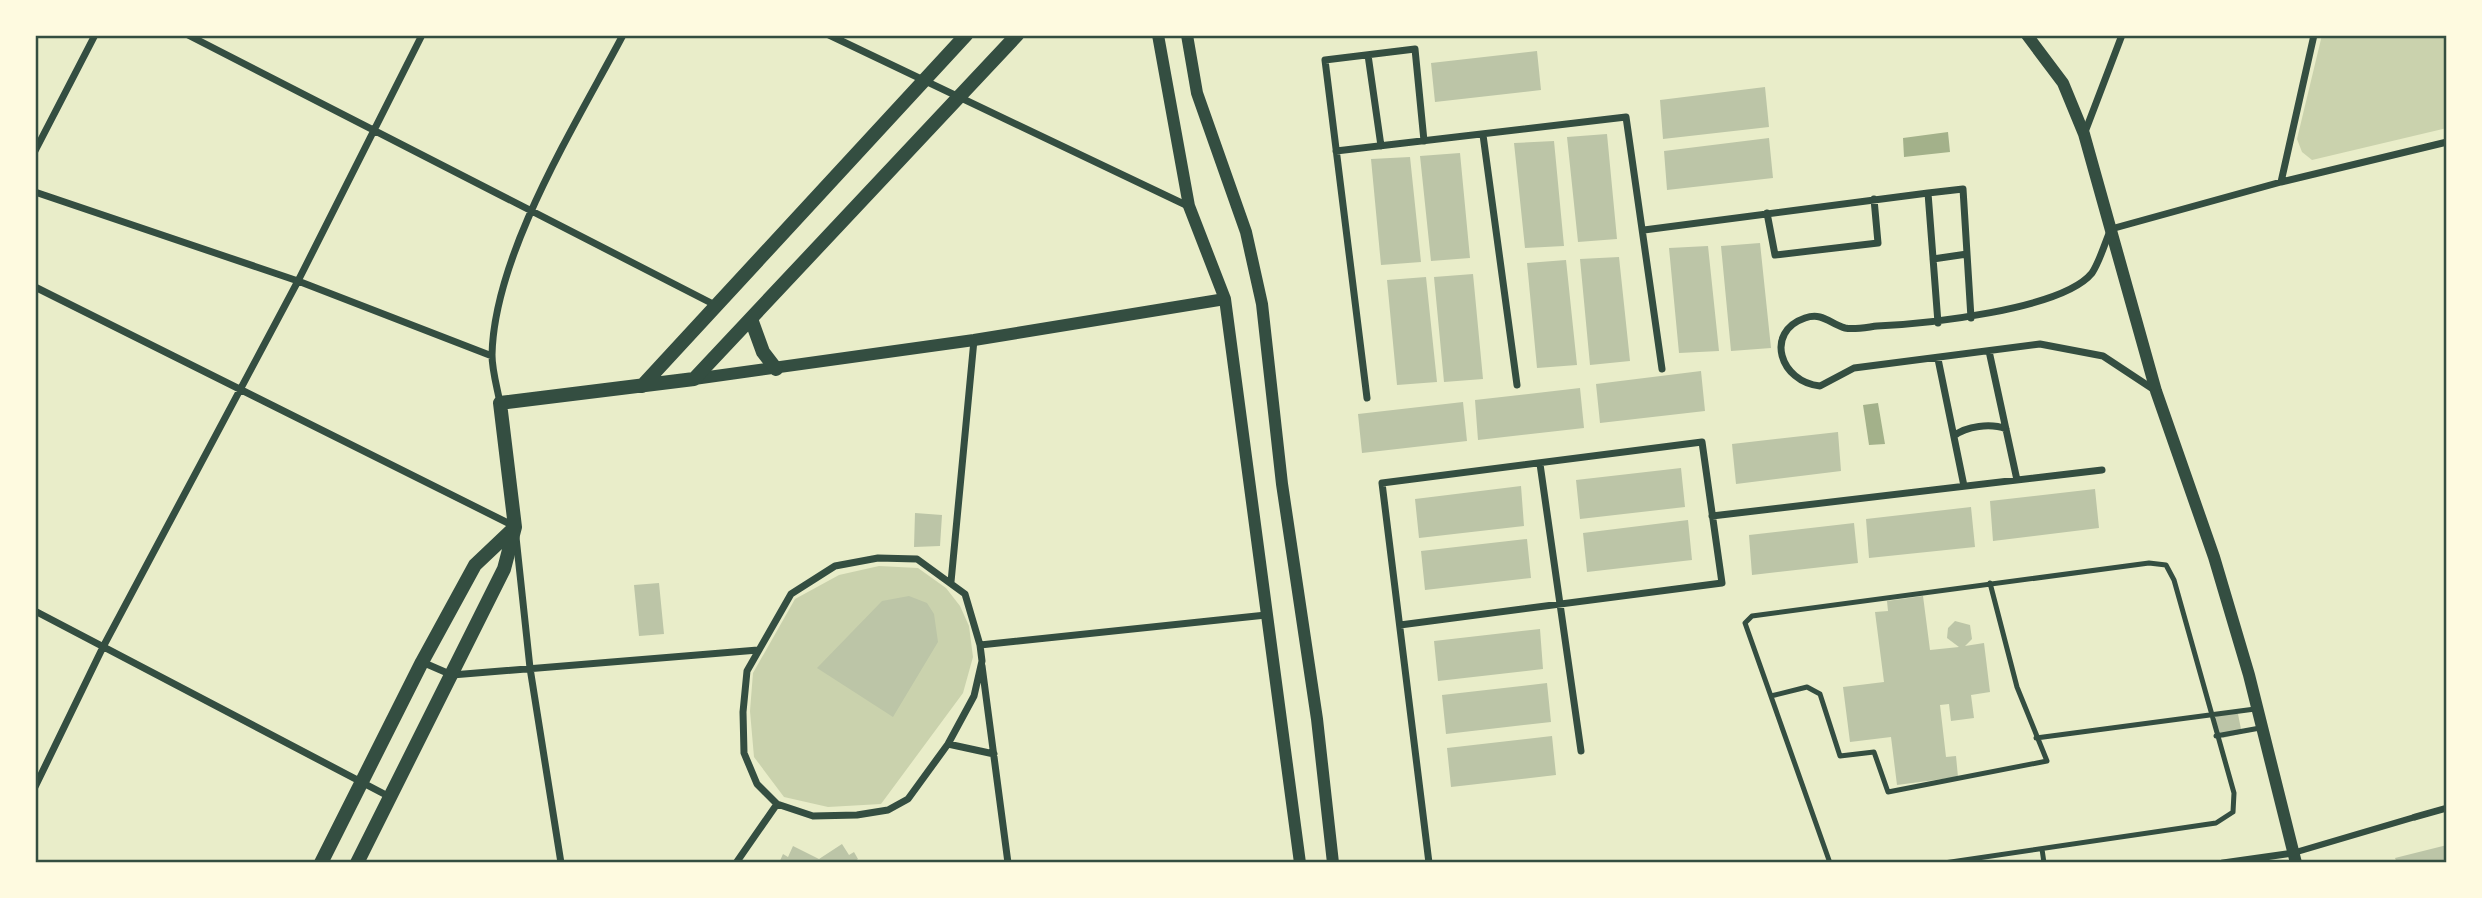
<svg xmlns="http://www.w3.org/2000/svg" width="2482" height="898" font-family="Figtree,sans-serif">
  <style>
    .green { fill: #cad2ad }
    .water { fill: #a3b18a }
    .building { fill: #bcc5a7 }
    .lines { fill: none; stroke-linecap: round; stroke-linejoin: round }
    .service { stroke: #344e41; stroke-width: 5 }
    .pedestrian { stroke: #344e41; stroke-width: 6 }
    .minor { stroke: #344e41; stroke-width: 7 }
    .tertiary { stroke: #344e41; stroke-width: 12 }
    .secondary { stroke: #344e41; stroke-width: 14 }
    .neatline { fill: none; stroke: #344e41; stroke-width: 2.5 }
  </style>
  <rect width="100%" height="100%" fill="#e9edc9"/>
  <!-- green -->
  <path class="green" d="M2322 35H2447V128L2312 160 2302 152 2297 139Z
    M879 566 918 568 946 588 960 606 969 626 973 657 963 693 881 804 828 807 784 797 754 757 750 711 753 673 795 599 839 575Z"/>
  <!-- water -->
  <path class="water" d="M1948 132 1950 152 1904 157 1903 138Z
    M1878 403 1885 444 1869 445 1863 405Z"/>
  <!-- building -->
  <path class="building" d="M1537 51 1541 90 1435 102 1431 63Z
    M1765 87 1769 127 1663 139 1660 100Z
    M1607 134 1617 239 1578 242 1567 137Z
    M1769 138 1773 178 1667 190 1664 151Z
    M1554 141 1564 246 1525 248 1514 143Z
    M1460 153 1470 258 1431 261 1420 156Z
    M1410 157 1421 262 1381 265 1371 159Z
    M1760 243 1771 348 1731 351 1721 246Z
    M1708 246 1719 351 1679 353 1669 248Z
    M1619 257 1630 361 1590 365 1580 259Z
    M1566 260 1577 365 1537 368 1527 263Z
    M1473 274 1483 379 1444 382 1434 277Z
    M1426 277 1437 382 1397 385 1387 280Z
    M1701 371 1705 411 1600 423 1596 384Z
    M1580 388 1584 428 1478 440 1475 400Z
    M1463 402 1467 441 1362 453 1358 414Z
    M1838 432 1841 471 1736 484 1732 444Z
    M1681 468 1685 507 1580 519 1576 480Z
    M1521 486 1524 526 1419 538 1415 499Z
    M2095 489 2099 528 1993 541 1990 501Z
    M1971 507 1975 547 1869 558 1866 519Z
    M915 513 942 515 940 546 914 547Z
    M1688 520 1692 560 1587 572 1583 533Z
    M1854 523 1858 563 1752 575 1749 535Z
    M1527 539 1531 578 1425 590 1421 551Z
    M659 583 664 634 639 636 634 585Z
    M909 596 927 603 934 614 938 642 893 717 817 668 882 601Z
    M1923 596 1930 650 1959 647 1947 638 1948 628 1955 621 1970 625 1972 639 1965 646 1984 643 1990 692 1971 695 1974 718 1951 721 1949 704 1940 705 1946 757 1956 756 1958 777 1897 785 1891 737 1850 742 1843 687 1884 682 1875 612 1888 611 1887 601Z
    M1540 629 1543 669 1438 681 1434 641Z
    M1547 683 1551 722 1446 734 1442 695Z
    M2218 713 2238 714 2241 729 2239 734 2223 738 2219 734 2215 719Z
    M1552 736 1556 775 1451 787 1447 748Z
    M842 844 849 855 854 852 858 859 853 863H779L783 854 788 857 793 846 819 859Z
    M2447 845V863H2397L2395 858Z"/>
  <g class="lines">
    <!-- service -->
    <path class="service" d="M1771 696 1807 687 1820 694 1840 756 1874 752 1888 792 2047 761 2017 687 1990 583
      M2216 736 2260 728
      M2036 738 2255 709
      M2042 849 2044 863
      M1830 863 1745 623 1752 616 2149 563 2166 565 2174 580 2234 793 2233 812 2216 823 1944 863"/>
    <!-- pedestrian -->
    <path class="pedestrian" d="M2293 853 2415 817"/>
    <!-- minor -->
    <path class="minor" d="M188 35 717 306
      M829 35 1188 206
      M1368 55 1381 146
      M2085 132 2122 35
      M1483 135 1517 385
      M35 151 95 35
      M1336 151 1626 117 1662 369
      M2281 182 2314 35
      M35 192 298 281 492 356
      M1767 213 1775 255 1878 243 1874 199
      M1644 230 1928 193
      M1933 259 1967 254
      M35 287 514 526
      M1938 323 1928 193 1963 189 1971 318
      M1989 351 2017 480
      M1938 359 1964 486
      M2156 391 2103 356 2040 344 1854 368 1820 386C1780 382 1764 332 1805 318 1823 312 1830 324 1845 328 1854 330 1868 327 1877 326 1923 324 2062 310 2092 273 2100 261 2105 242 2111 229L2281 182 2447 142
      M1367 398 1325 60 1415 49 1424 141
      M500 403C497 387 492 370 492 355 494 254 576 124 623 35
      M1954 436C1966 426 1991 423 2006 429
      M1540 464 1581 751
      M1712 516 2102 470
      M516 537 530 668 561 863
      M878 558 917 559 965 594 980 645 982 661 974 696 948 744 908 799 888 810 857 815 813 816 777 804 757 784 744 753 743 712 747 671 791 594 835 566Z
      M951 582 974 340
      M35 611 388 796
      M1400 625 1722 583 1702 442 1382 483 1429 863
      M980 645 1266 615
      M422 662 452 675 758 650
      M982 666 1008 863
      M948 744 994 754
      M35 787 103 647 298 281 422 35
      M2415 817 2447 808
      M736 863 777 804
      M2223 863 2293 853"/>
    <!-- tertiary -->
    <path class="tertiary" d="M1158 35 1189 206 1225 299 1300 863
      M1187 35 1197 93 1246 232 1262 304 1282 484 1317 719 1333 863
      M2027 35 2063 83 2084 134 2156 391 2214 557 2249 675 2296 863
      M694 379 974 340 1225 299"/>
    <!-- secondary -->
    <path class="secondary" d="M751 319 763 352 776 369
      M642 386 966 35
      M321 863 422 662 475 565 514 528
      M357 863 504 569 515 527 500 403 694 379 1017 35"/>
  </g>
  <!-- border -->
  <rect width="2482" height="898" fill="none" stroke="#fefae0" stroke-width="74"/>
  <rect x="37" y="37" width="2408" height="824" class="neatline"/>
</svg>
